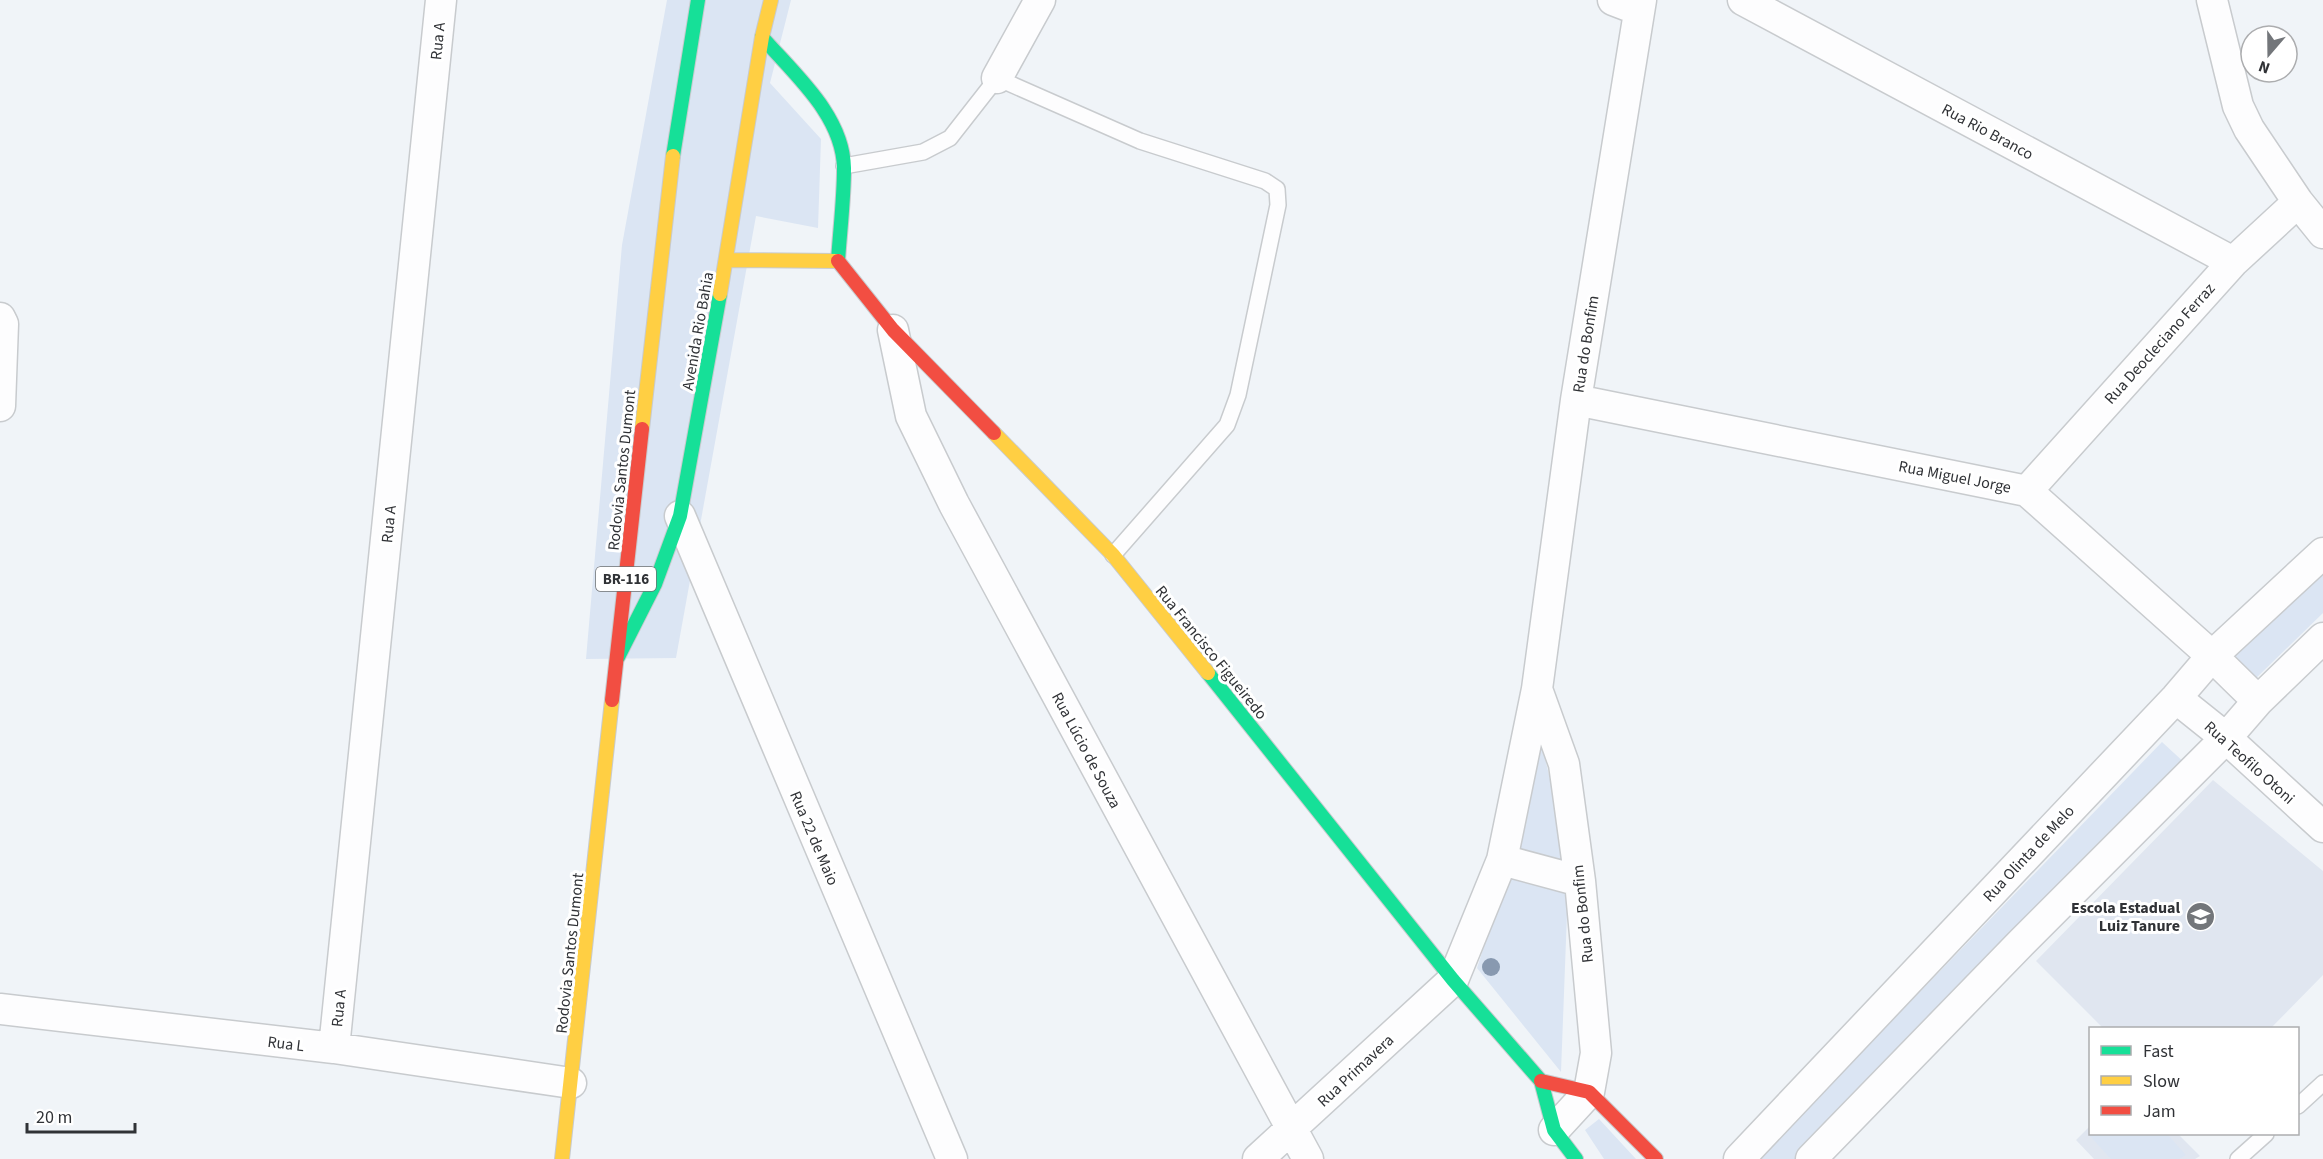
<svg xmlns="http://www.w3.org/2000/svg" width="2323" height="1159" font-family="'Source Sans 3',sans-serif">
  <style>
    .built { fill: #e0e6f0 }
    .green { fill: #dbe5f3 }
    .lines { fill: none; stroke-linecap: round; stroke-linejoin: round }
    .lane-casing { stroke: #c8cbce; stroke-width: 18 }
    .street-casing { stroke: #c8cbce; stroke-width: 33 }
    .fast-casing { stroke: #c8cbce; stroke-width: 16 }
    .slow-casing { stroke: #c8cbce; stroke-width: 16 }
    .jam-casing { stroke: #c8cbce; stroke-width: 16 }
    .lane { stroke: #fdfdfe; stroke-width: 15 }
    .street { stroke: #fdfdfe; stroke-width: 30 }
    .fast { stroke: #16e098; stroke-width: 14 }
    .slow { stroke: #ffcf43; stroke-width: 14 }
    .jam { stroke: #f24e42; stroke-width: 14 }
    .tree { fill: #8899b0 }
    .labels { text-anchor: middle; stroke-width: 6; stroke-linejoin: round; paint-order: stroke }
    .shield { fill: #fff; stroke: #6e7072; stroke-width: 1.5 }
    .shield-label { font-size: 15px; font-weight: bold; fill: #303236 }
    .street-label { font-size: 16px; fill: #303236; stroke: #fff }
    .poi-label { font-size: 16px; font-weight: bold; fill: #303236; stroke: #fff; text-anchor: end }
  </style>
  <rect width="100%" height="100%" fill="#f0f4f8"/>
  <!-- built -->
  <path class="built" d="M2213 780 2323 871V975L2271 1028H2103L2036 961Z
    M2090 1126V1134H2178L2200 1156 2195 1159H2094L2076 1140Z"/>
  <!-- green -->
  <path class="green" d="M667 0H791L770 83 821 139 818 228 756 216 676 658 586 659 622 245Z
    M2323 565V613L2252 682 2227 656Z
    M2162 742 2187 765 1803 1159H1758Z
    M1542 745 1569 861 1561 1072 1477 968 1518 842Z
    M1599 1119 1636 1159H1604L1585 1130Z
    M2091 1134H2167L2186 1155 2179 1159H2111L2089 1135Z"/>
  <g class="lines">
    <defs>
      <path id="lane" d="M844 166 923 152 950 138 997 78 1140 141 1265 181 1277 189 1278 205 1238 395 1227 425 1113 555
        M2298 1106 2323 1083
        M2238 1159 2266 1134"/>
      <path id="street" d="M1613 0 1639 10
        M1743 0 2233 262
        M2212 0 2238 106 2249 129 2298 202 2323 233
        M997 78 1040 0
        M0 318 3 324 0 406
        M893 330 911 416 954 504 1308 1159
        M1576 400 2027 491 2212 656 2258 701
        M2027 491 2233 262 2298 202
        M680 516 952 1159
        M1537 689 1564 764 1580 881 1596 1053 1589 1092 1554 1130
        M2176 698 2226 738 2323 827
        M1502 860 1580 881
        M0 1009 334 1048 571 1083
        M334 1048 441 0
        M1258 1159 1453 980 1502 860 1537 689 1576 400 1641 0
        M1739 1159 2176 698 2212 656 2323 553
        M1811 1159 2021 943 2226 738 2258 701 2323 638"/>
      <path id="fast" d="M762 37C794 74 843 115 844 168 844 199 840 230 838 261
        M673 156 698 0
        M618 657 655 584 680 516 720 294
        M1208 673 1453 980 1541 1081 1554 1130 1576 1159"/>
      <path id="slow" d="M726 260 838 261
        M720 294 762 37 771 0
        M642 429 673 156
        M994 433 1113 555 1208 673
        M562 1159 612 700"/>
      <path id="jam" d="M838 261 893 330 994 433
        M612 700 642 429
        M1541 1081 1589 1092 1656 1159"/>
    </defs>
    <!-- lane casing -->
    <use href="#lane" class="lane-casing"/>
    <!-- street casing -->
    <use href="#street" class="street-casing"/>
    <!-- fast casing -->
    <use href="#fast" class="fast-casing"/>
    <!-- slow casing -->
    <use href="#slow" class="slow-casing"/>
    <!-- jam casing -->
    <use href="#jam" class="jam-casing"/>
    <!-- lane -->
    <use href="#lane" class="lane"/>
    <!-- street -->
    <use href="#street" class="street"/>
    <!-- fast -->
    <use href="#fast" class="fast"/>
    <!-- slow -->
    <use href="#slow" class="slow"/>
    <!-- jam -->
    <use href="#jam" class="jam"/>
  </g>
  <!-- trees -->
  <circle class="tree" cx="1491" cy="967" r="9"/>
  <!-- icons -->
  <defs>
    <symbol id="school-disc" viewBox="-11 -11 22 22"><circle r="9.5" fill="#73767a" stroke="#fff"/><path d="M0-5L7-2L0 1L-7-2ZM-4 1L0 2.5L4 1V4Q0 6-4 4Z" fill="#fff"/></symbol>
  </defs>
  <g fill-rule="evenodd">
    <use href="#school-disc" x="2184" y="900" width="33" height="33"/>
  </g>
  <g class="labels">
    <!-- shield labels -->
    <rect class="shield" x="596" y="567" width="60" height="24" rx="4.5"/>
    <g class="shield-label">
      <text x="626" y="584">BR-116</text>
    </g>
    <!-- street labels -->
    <g class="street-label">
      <text transform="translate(437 41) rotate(-84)" y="6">Rua A</text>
      <text transform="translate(1988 131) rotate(28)" y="6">Rua Rio Branco</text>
      <text transform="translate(697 331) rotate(-80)" y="6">Avenida Rio Bahia</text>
      <text transform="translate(2159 343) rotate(-48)" y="6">Rua Deocleciano Ferraz</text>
      <text transform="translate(1585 344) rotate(-81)" y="6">Rua do Bonfim</text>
      <text transform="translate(621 470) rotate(-84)" y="6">Rodovia Santos Dumont</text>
      <text transform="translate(1955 476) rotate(11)" y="6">Rua Miguel Jorge</text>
      <text transform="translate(388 524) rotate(-84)" y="6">Rua A</text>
      <text transform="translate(1212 652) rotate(51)" y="6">Rua Francisco Figueiredo</text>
      <text transform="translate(1087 750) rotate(62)" y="6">Rua Lúcio de Souza</text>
      <text transform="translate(2250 762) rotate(42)" y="6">Rua Teofilo Otoni</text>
      <text transform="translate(815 838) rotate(67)" y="6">Rua 22 de Maio</text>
      <text transform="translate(2028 853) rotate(-47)" y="6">Rua Olinta de Melo</text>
      <text transform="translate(1582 914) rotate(-96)" y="6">Rua do Bonfim</text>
      <text transform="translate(569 953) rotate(-84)" y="6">Rodovia Santos Dumont</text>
      <text transform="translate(338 1008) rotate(-84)" y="6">Rua A</text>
      <text transform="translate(286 1043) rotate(7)" y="6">Rua L</text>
      <text transform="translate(1355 1070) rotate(-43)" y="6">Rua Primavera</text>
    </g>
    <!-- poi labels -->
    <g class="poi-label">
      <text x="2180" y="913">Escola Estadual<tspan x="2180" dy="18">Luiz Tanure</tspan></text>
    </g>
  </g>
  <!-- legend -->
  <rect x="2089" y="1027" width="210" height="108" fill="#ffffff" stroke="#acadaf" stroke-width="1.5"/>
  <rect x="2101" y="1046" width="30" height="9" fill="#16e098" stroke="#acadaf" stroke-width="1.5"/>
  <text x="2143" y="1057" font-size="18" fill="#303236">Fast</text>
  <rect x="2101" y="1076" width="30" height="9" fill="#ffcf43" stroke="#acadaf" stroke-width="1.5"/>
  <text x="2143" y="1087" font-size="18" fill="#303236">Slow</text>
  <rect x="2101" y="1106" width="30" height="9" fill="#f24e42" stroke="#acadaf" stroke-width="1.5"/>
  <text x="2143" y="1117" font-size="18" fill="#303236">Jam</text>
  <!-- north arrow -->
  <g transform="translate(2269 54) rotate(200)"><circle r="28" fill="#ffffff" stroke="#acadaf" stroke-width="1.5"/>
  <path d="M0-4.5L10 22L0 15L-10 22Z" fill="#73767a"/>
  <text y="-9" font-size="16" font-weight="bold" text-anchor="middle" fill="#303236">N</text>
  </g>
  <!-- scale -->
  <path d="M27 1123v9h108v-9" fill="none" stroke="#303236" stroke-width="3"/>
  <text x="36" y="1123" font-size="18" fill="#303236" stroke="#ffffff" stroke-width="4.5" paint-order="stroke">20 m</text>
</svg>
